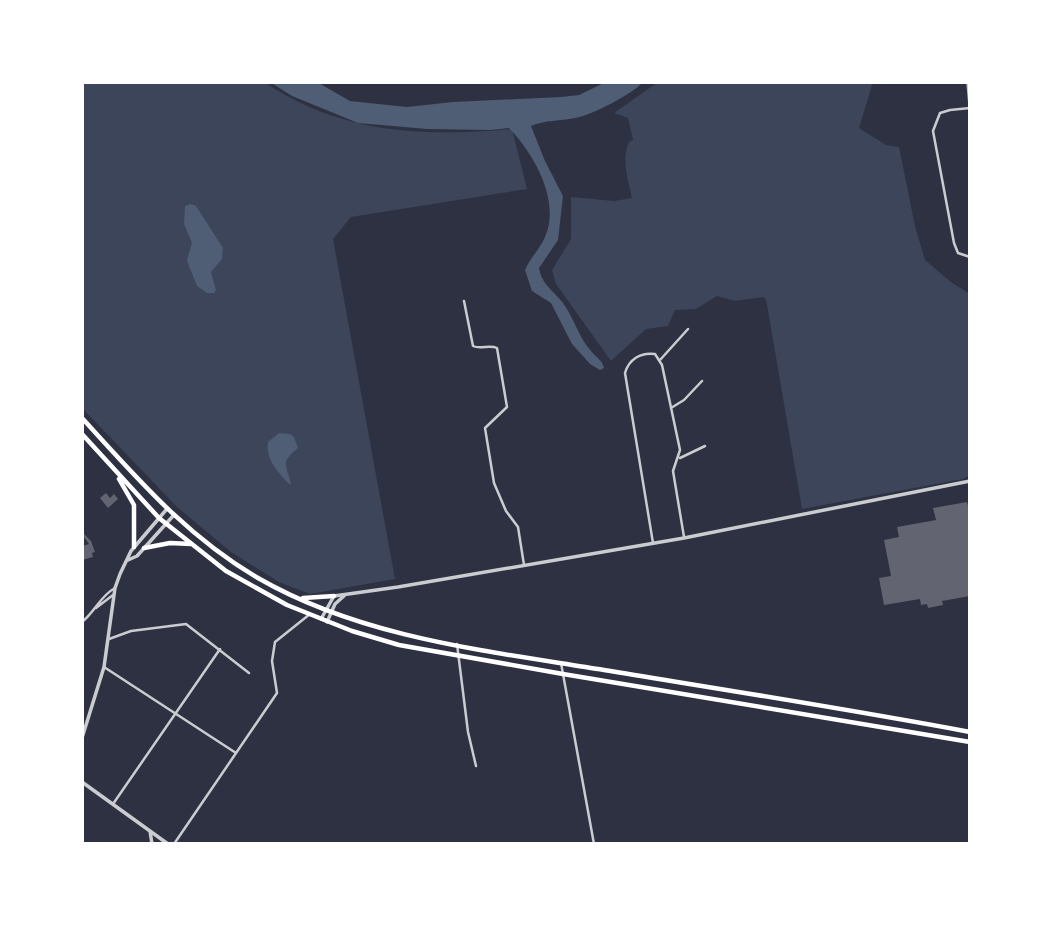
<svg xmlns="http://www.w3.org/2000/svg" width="1052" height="926" font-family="'PT Sans Narrow',sans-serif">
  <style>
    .green { fill: #3c4559 }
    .water { fill: #4f5d75 }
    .building { fill: #626471 }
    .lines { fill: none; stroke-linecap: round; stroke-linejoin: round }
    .minor { stroke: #caccd0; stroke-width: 2.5 }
    .tertiary { stroke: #caccd0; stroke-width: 3.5 }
    .primary { stroke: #fff; stroke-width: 4.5 }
  </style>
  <rect width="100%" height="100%" fill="#2d3142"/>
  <!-- green -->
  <path class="green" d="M82 82H264C342 134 422 137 512 129L527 189 351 217 333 239 395 579 310 594 279 582 231 552 177 507 82 408Z
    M658 82H873L859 128 886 145 899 147 915 226 925 260 951 282 970 294V475L963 479 802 509 766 299 763 297 735 301 717 296 696 309 675 310 668 326 646 329 611 361 556 284 552 270 571 239V197L614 201 632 198C628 179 621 161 629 142L633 140 628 118 614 113Z"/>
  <!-- water -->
  <path class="water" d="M270 82H317L350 101 407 107 453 102 561 97 579 95 606 82H643C631 95 592 115 575 118 560 121 545 120 531 126L545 161 563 196 558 240 539 268C542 285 553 290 563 303 574 318 579 338 591 351 596 358 602 359 604 368L600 370 590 364 572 344 551 303 532 291 525 270C530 258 540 249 545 237 561 201 534 154 509 128L490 130 427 129 358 123 292 96Z
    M191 204 196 206 223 248 222 259 211 272 216 290 214 293H207L197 286 189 266 187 260 192 243 184 224 185 206Z
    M279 433 290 434 294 437 298 448C280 463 286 463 291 484H289C278 472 265 459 268 442Z"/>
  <!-- building -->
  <path class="building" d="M106 493 110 498 114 494 118 499 108 508 100 498Z
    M967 502 970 515V596L942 601 943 605 928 608 927 604 921 605 920 599 884 605 879 578 891 576 884 540 899 537 897 527 936 520 933 508Z
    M82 532 91 541 95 552 92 553 93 557 82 560V546L89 544 84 537 82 538Z"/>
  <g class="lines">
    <!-- minor -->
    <path class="minor" d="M970 108 950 110 940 113 933 131 954 243 958 253 970 257
      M464 301 473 346C481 350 489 344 497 348L507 407 485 428 494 483 506 511 518 527 524 565
      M660 360 688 329
      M671 408 684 400 702 381
      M680 458 705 446
      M653 543 625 373C629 359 641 352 655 354L662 365 680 450 673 471 684 537
      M96 608 113 595
      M82 622C95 612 100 596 115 588
      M109 639 131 631 186 624 249 673
      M457 644 468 732 476 766
      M561 663 594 844
      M104 667 236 753
      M113 804 220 649
      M174 844 277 693 272 661 275 642 310 614"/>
    <!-- tertiary -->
    <path class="tertiary" d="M968 82 970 105
      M128 560 137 556 173 516
      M321 619 334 596 398 587 684 538 970 481
      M327 622 335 604 345 595
      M82 738 104 667 115 588 120 574 131 551 166 510
      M82 782 168 844
      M150 831 152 844"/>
    <!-- primary -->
    <path class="primary" d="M82 418C137 478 186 536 258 578 362 638 487 651 604 670 726 690 848 709 970 732
      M82 434 159 518 226 571 287 605 352 631 399 645 563 674 970 742
      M119 479 134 505V547
      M144 548 170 543 191 544
      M303 598 334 596"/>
  </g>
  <!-- border -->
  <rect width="1052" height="926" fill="none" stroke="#ffffff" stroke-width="168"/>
</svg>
